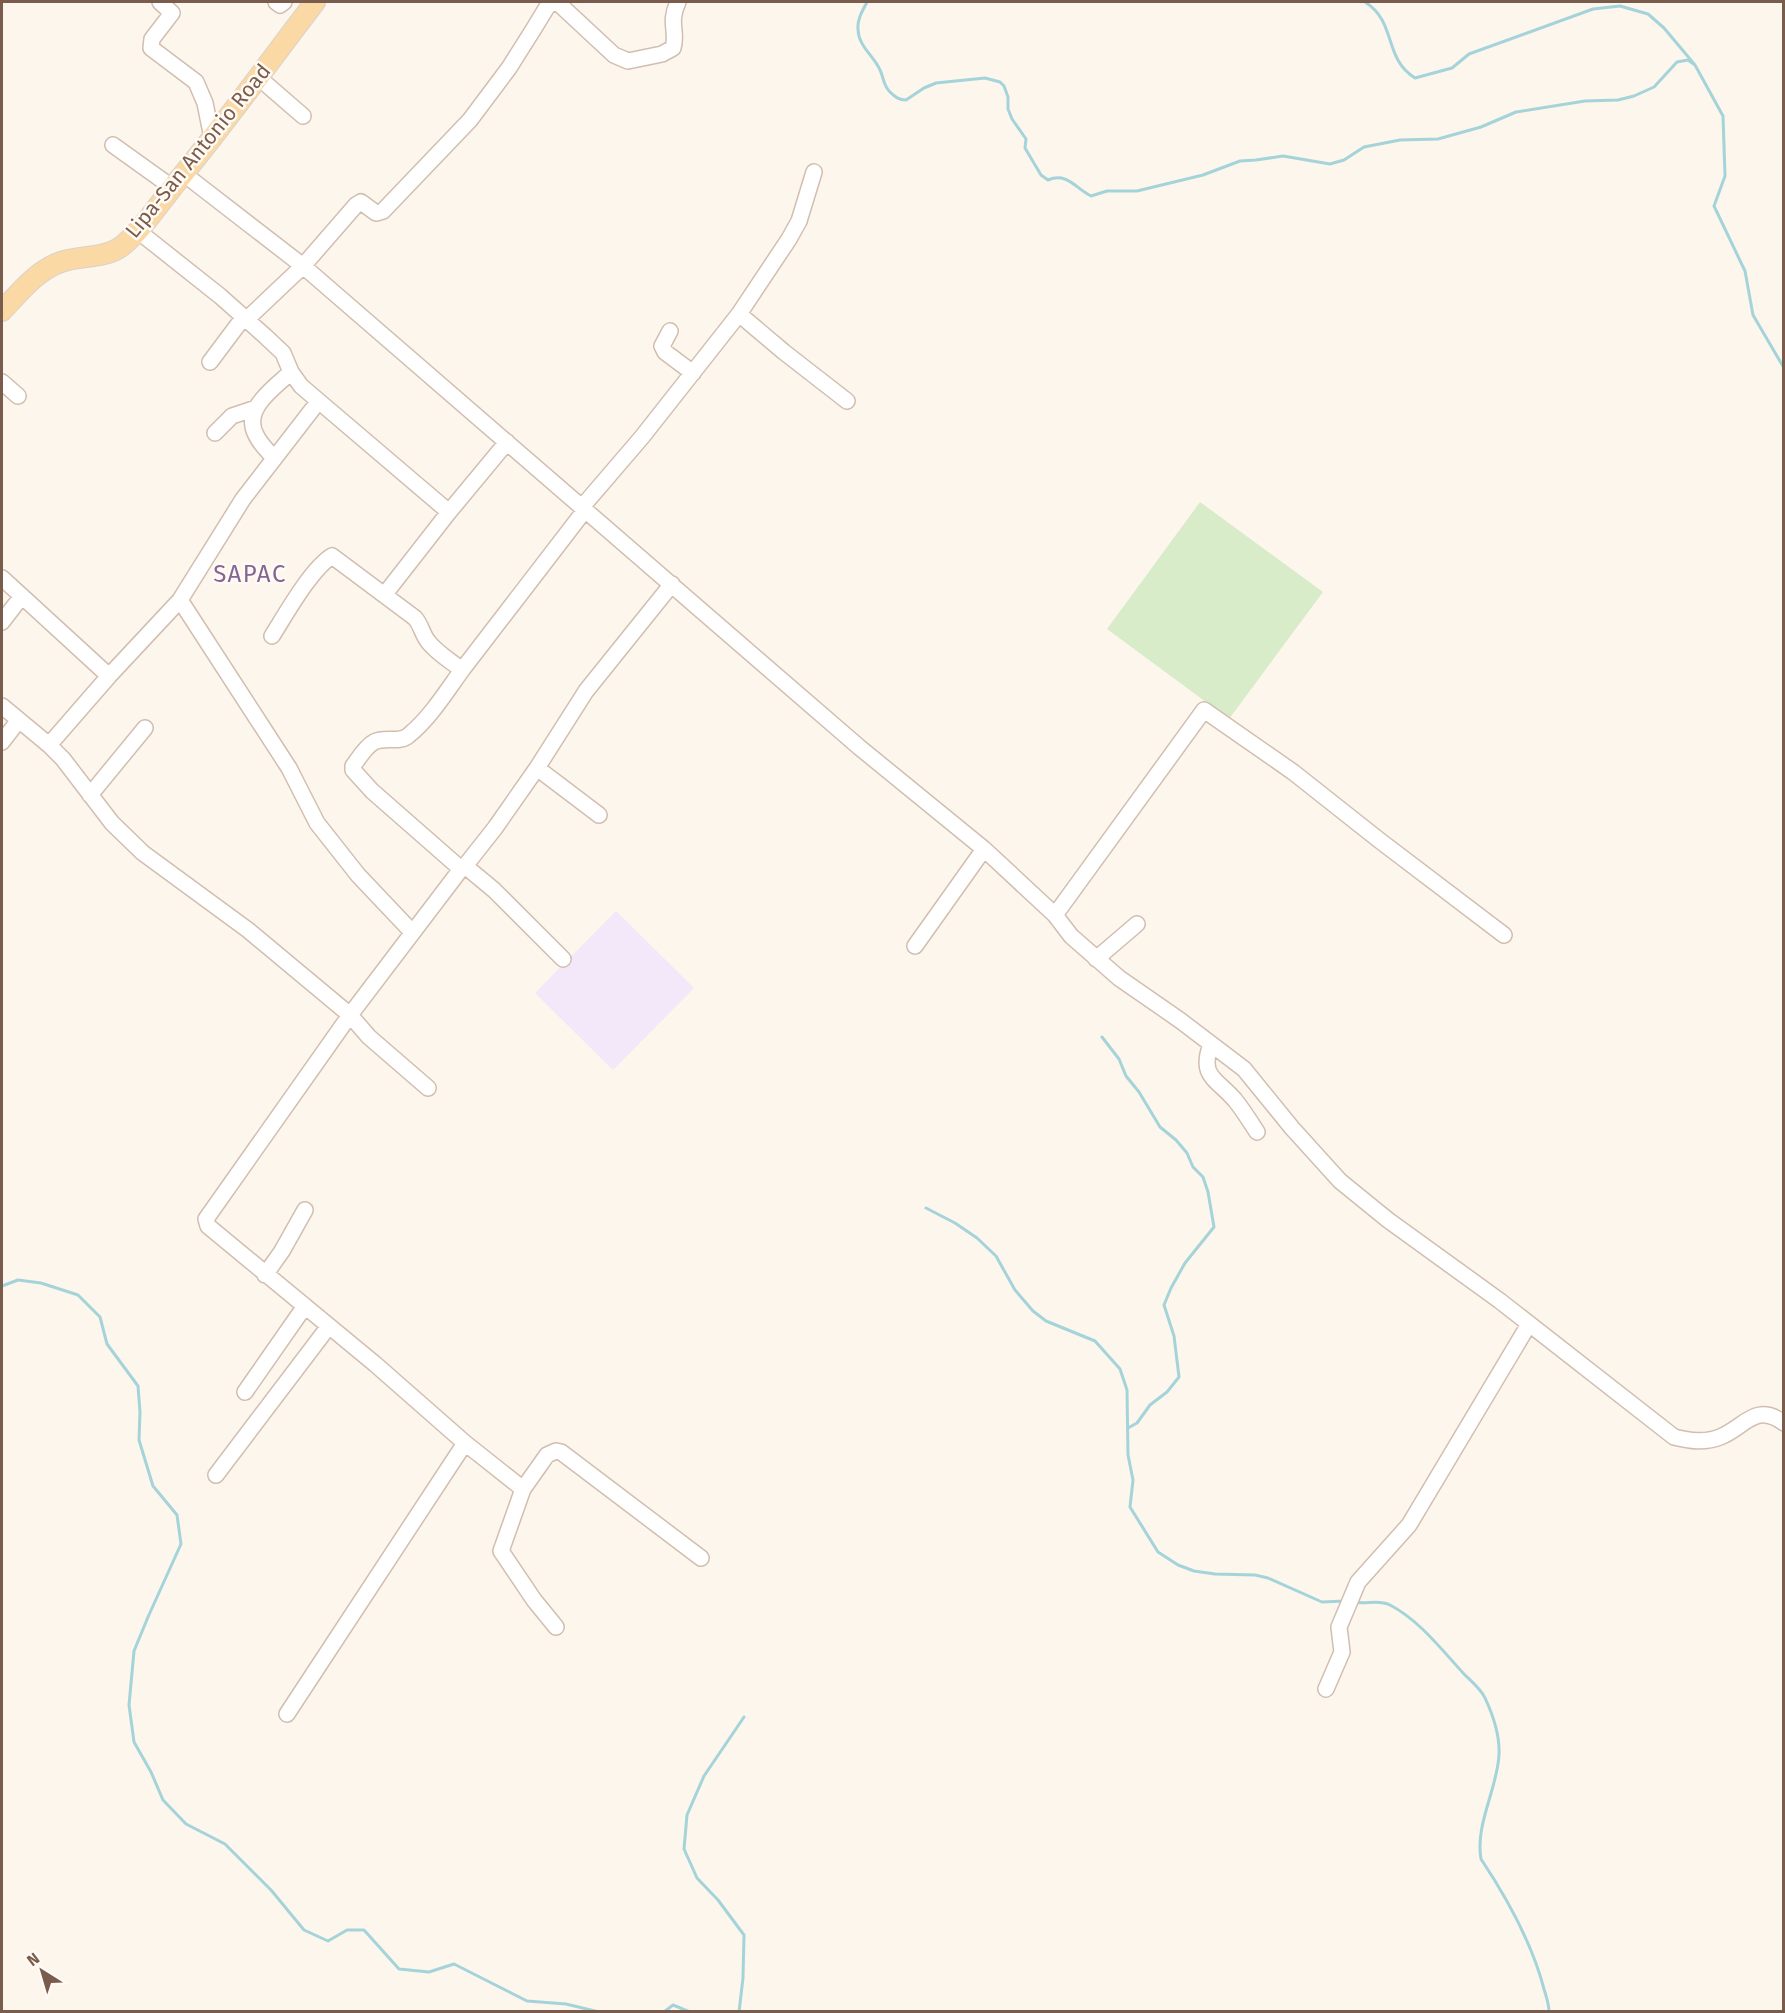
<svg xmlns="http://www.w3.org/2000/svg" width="1785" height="2013" font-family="'Fira Sans',sans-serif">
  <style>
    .education { fill: #f3e8fa }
    .green { fill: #d8ecc9 }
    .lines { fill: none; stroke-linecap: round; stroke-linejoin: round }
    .stream { stroke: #a5d3da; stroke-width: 3 }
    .minor-casing { stroke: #d1beb0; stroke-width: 18 }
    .major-casing { stroke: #dad1cd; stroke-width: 22 }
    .minor { stroke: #fff; stroke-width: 15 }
    .major { stroke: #fbd9a5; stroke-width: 20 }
    .labels { text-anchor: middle; stroke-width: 5; stroke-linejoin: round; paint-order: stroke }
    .street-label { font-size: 21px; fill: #7a5c4d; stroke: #fffaf3 }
    .quarter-label { font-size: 24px; letter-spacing: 1.5px; fill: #846695; stroke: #fffaf3 }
  </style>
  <rect width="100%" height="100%" fill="#fdf6ec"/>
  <!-- education -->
  <path class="education" d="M616 911 694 988 613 1070 535 993Z"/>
  <!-- green -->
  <path class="green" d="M1200 502 1323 592 1229 719 1107 629Z"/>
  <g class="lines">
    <!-- stream -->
    <path class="stream" d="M867 2C863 10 857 19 858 29 858 46 874 56 880 70 884 78 883 85 890 92 895 97 899 100 906 100L924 88 936 83 985 78 1000 82 1004 86 1008 97V109L1012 119 1026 139 1025 148 1041 175 1048 180C1067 172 1075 188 1091 196L1107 191H1137L1203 175 1240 161 1256 160 1283 156 1330 164 1344 160 1364 147 1400 140 1438 139 1481 127 1516 112 1585 101 1618 100 1634 96 1654 87 1677 62 1688 60 1695 65
      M1365 2C1397 22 1383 58 1415 78L1452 68 1469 54 1593 9 1620 6 1648 14 1664 28 1695 65 1723 116 1725 176 1714 206 1745 271 1753 315 1784 368
      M1102 1037 1119 1059 1126 1076 1139 1092 1160 1127 1176 1140 1187 1153 1193 1167 1203 1177 1208 1192 1214 1227 1185 1263 1171 1288 1164 1305 1174 1336 1179 1377 1167 1392 1150 1405 1137 1423 1128 1428
      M926 1208 955 1223 977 1238 996 1256 1015 1290 1033 1311 1046 1321 1095 1341 1120 1369 1127 1390 1128 1455 1133 1480 1130 1507 1158 1552 1178 1565 1194 1571 1215 1574 1255 1575 1268 1578 1322 1602 1345 1601
      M2 1286 18 1280 41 1283 78 1295 100 1317 107 1344 138 1386 140 1412 139 1440 153 1486 177 1515 181 1544 148 1617 134 1651 129 1705 134 1742 151 1772 163 1800 186 1824 225 1844 271 1890 304 1930 328 1941 347 1930H364L399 1969 429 1972 454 1964 527 2001 566 2004 599 2012
      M1354 1602C1366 1605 1378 1599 1390 1605 1419 1620 1442 1650 1464 1674 1471 1681 1481 1689 1485 1698 1493 1715 1500 1736 1499 1755 1497 1790 1475 1824 1481 1859 1507 1898 1532 1943 1544 1989 1546 1996 1549 2004 1549 2012
      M664 2012 673 2005 690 2012
      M739 2012 743 1978 744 1935 718 1900 697 1878 684 1849 687 1815 704 1776 744 1717"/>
    <defs>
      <path id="minor" d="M160 2 172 13 152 39 151 48 196 82 205 103 212 138
        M276 2 280 5 284 2
        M557 2 614 55 628 61 662 54 673 48C678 32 668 23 678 2
        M258 77 303 116
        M113 145 173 188
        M184 174 303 266 859 747 984 849 1055 915 1071 936 1119 978 1181 1021 1244 1069 1292 1128 1340 1181 1388 1220 1500 1301 1674 1437C1690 1441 1705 1443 1720 1437 1745 1427 1755 1402 1784 1423
        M138 231 220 296 265 336 283 353 291 372 301 386 449 512
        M739 314 784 352 847 401
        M246 320 303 266 356 205 361 202 376 213 383 211 470 120 509 68 533 30 547 7 553 2
        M670 331 662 346 665 352 693 373
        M210 362 243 318
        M2 382 18 396
        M215 433 232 416 256 408
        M274 458C268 451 260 444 256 435 242 409 274 388 291 372
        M582 507 642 437 739 314 789 239 799 221 814 172
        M2 578 109 676 180 600 243 499 318 402
        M385 594 449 512 507 442
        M180 600 289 768 317 823 358 875 412 932
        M2 622 22 596
        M272 636C286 614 311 569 332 556L415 618C421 625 422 633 427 640 435 652 451 661 462 670L585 510
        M2 706 49 745 63 759 112 823 143 853 248 930 350 1015 369 1037 428 1088
        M2 742 19 720
        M49 745 109 676
        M537 768 599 815
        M90 795 145 728
        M465 866 494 890 563 959
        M461 869 372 791 353 770V766C359 758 365 747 374 742 386 736 400 744 409 735 430 718 446 692 462 670
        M1055 915 1204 710 1293 772 1379 840 1504 935
        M915 946 984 849
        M1096 959 1137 924
        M1211 1044C1199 1077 1216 1078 1235 1100 1243 1110 1250 1121 1257 1132
        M265 1275 282 1251 305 1210
        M245 1392 305 1306
        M216 1475 329 1326
        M523 1489 465 1443 375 1364 208 1226 206 1219 350 1015 461 869 465 866 495 828 537 768 586 691 672 584
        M556 1627 534 1600 501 1551 523 1489 547 1455 556 1451 561 1452 701 1558
        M1326 1689 1342 1652 1339 1627 1358 1582 1409 1525 1529 1324
        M287 1714 465 1443"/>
      <path id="major" d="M2 311C19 293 37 270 61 262 81 255 105 259 122 246 143 229 159 204 176 183 224 125 269 62 315 2"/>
    </defs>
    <!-- minor casing -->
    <use href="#minor" class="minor-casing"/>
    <!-- major casing -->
    <use href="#major" class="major-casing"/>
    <!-- minor -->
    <use href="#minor" class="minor"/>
    <!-- major -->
    <use href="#major" class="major"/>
  </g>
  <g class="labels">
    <!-- street labels -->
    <g class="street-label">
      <text transform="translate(198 151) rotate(-51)" y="7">Lipa-San Antonio Road</text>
    </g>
    <!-- quarter labels -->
    <g class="quarter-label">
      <text x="250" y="582">SAPAC</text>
    </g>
  </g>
  <!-- border -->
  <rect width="1785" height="2013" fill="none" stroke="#7a5c4d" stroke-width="6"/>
  <!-- north arrow -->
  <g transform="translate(42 1971) rotate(323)" stroke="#fffaf3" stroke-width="4.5" paint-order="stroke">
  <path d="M0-4.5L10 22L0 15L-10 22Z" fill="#7a5c4d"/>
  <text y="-9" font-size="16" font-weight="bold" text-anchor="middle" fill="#7a5c4d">N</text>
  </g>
</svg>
